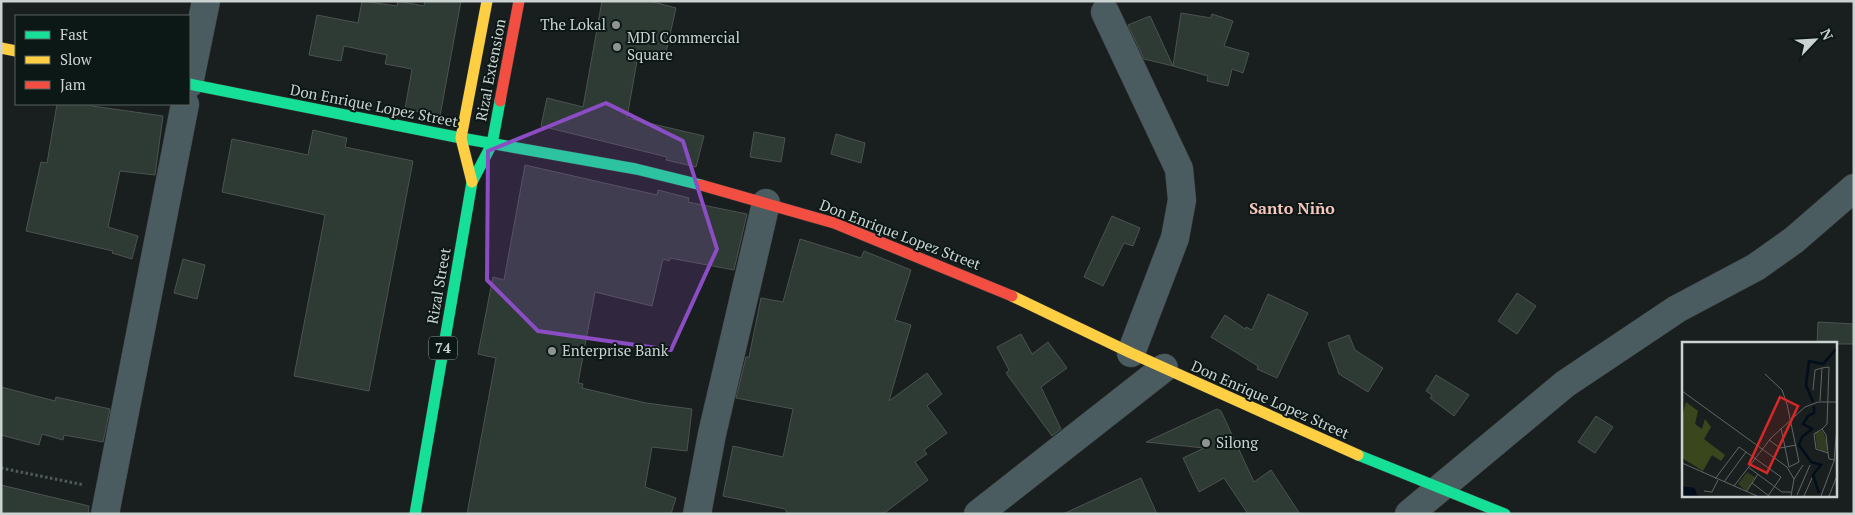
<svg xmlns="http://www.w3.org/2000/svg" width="1855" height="515" font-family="'PT Serif',serif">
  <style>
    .building { fill: #2e3a34; stroke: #4d5250 }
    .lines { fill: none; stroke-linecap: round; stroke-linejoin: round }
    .street-casing { stroke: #363b3a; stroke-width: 29 }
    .fast-casing { stroke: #363b3a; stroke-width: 12 }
    .slow-casing { stroke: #363b3a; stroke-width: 12 }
    .jam-casing { stroke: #363b3a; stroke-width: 12 }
    .path { stroke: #4f5a5a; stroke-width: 3; stroke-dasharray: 2.5 2.5; stroke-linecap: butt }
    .street { stroke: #4b5c60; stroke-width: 28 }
    .fast { stroke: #16e098; stroke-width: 11 }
    .slow { stroke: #ffcf43; stroke-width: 11 }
    .jam { stroke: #f24e42; stroke-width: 11 }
    .marked { fill: #8b4dc3; fill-opacity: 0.2; stroke: #8b4dc3; stroke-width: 4; stroke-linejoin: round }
    .poi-dot { fill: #8d9492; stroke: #0c1816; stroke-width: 2 }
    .labels { text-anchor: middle; stroke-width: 4; stroke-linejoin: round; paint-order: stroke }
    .shield { fill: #0c1816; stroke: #929b99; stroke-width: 1 }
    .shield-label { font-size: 14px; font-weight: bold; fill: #cbd3d1 }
    .poi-label { font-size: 15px; fill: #cbd3d1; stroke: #0c1816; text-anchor: start }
    .street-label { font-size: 15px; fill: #cbd3d1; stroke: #0c1816 }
    .neighbourhood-label { font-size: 16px; font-weight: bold; fill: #f8c6bb; stroke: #0c1816 }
    .inset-river { fill: none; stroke: #020e1c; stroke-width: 2.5 }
    .inset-road { fill: none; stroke: #606766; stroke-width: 1 }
    .view { fill: #d62828; fill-opacity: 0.15; stroke: #d62828; stroke-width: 2.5 }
    .inset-edge { fill: none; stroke: #cbd3d1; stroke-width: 2.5 }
  </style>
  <rect width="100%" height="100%" fill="#191f1e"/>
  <!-- building -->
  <path class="building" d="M362 1 397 6 398 1 424 6 425 1H461L440 116 405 109 412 69 385 64 387 55 344 46 341 61 309 55 317 15 358 23Z
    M602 1H650L676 8 664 61 638 55 627 118 704 136 696 167 666 160 667 157 541 126 547 98 583 107Z
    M1181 13 1211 18 1212 14 1233 21 1224 46 1249 53 1243 73 1232 69 1228 86 1207 81 1208 76 1173 66Z
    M1150 16 1173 66 1144 59 1128 25Z
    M57 104H92V106L163 116 155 175 120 171 108 227 138 236 132 259 112 253 113 251 26 231 41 162 47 163Z
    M313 130 347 138 345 147 413 161 369 391 294 376 325 215 222 192 232 139 308 155Z
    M754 132 785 138 781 162 750 157Z
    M836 134 865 143 861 163 831 154Z
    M525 165 657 195 658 190 689 198 688 202 747 214 734 270 670 258 669 261 663 259 652 306 595 292 578 383 583 384 582 388 646 403 692 409 687 451 652 447 645 487 676 498 671 514H467L496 358 478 354 493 277 504 280Z
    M1112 216 1140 228 1133 246 1124 243 1103 286 1084 277Z
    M800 239 861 258 864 251 911 270 895 320 911 325 889 401 927 373 942 394 927 406 947 433 924 450 927 454 915 462 928 480 883 514H788L785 509 723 496 733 446 783 457 793 409 736 398 746 357H749L761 298 783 302Z
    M183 259 205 265 197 299 174 293Z
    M1517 293 1536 306 1517 334 1498 321Z
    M1268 294 1308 313 1277 378 1257 369 1258 366 1211 337 1225 315 1245 329 1246 327 1252 330Z
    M1818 322 1854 324V344H1817Z
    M1021 334 1032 354 1048 342 1067 368 1041 387 1061 429 1052 436 1006 373 1009 370 997 347Z
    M1349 335 1355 350 1383 368 1368 392 1339 374 1328 343Z
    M1436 375 1469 395 1454 416 1430 398 1432 395 1426 391Z
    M1 387 55 401 56 397 110 409 103 442 64 435 63 440 42 434 39 445 1 435Z
    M1217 409 1221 411 1254 482 1271 470 1300 514H1248L1224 478 1199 492 1183 458 1204 448 1146 442Z
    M1596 416 1613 427 1595 453 1578 442Z
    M1141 478 1157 514H1063Z
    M1 485 89 506 88 514H1Z"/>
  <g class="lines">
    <defs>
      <path id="street" d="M1105 12 1179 169 1182 200 1175 238 1131 353
        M189 84 206 1
        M105 514 185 104
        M697 514 712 434 766 203
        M978 514 1164 368
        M1409 514 1565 384 1677 309 1756 267 1794 240 1854 188"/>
      <path id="fast" d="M189 84 461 138 636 169 701 185
        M1358 455 1505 514
        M415 514 472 182 492 144 500 101"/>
      <path id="slow" d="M1 48 16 51
        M472 182 461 138 487 1
        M1012 296 1131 353 1358 455"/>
      <path id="jam" d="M500 101 519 1
        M701 185 834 223 1012 296"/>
    </defs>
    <!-- street casing -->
    <use href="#street" class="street-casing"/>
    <!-- fast casing -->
    <use href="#fast" class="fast-casing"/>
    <!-- slow casing -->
    <use href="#slow" class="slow-casing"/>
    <!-- jam casing -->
    <use href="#jam" class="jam-casing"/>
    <!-- path -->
    <path class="path" d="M1 468 84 485"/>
    <!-- street -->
    <use href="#street" class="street"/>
    <!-- fast -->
    <use href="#fast" class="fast"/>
    <!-- slow -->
    <use href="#slow" class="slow"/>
    <!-- jam -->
    <use href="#jam" class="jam"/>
  </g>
  <!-- marked area -->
  <path class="marked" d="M606 103 683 141 717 249 671 350 538 331 487 280 488 151Z"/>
  <!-- markers -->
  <g class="poi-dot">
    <circle cx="616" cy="25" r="5"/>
    <circle cx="617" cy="47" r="5"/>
    <circle cx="552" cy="351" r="5"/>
    <circle cx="1206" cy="443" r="5"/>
  </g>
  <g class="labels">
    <!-- shield labels -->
    <rect class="shield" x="429" y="336.5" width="28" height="23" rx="4"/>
    <g class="shield-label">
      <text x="443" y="353">74</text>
    </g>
    <!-- poi labels -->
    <g class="poi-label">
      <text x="606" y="30" text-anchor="end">The Lokal</text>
      <text x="627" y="43">MDI Commercial<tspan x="627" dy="17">Square</tspan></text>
      <text x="562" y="356">Enterprise Bank</text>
      <text x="1216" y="448">Silong</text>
    </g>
    <!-- street labels -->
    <g class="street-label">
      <text transform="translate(491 70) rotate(-79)" y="5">Rizal Extension</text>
      <text transform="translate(374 106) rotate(11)" y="5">Don Enrique Lopez Street</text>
      <text transform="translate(900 235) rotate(21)" y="5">Don Enrique Lopez Street</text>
      <text transform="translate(439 286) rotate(-80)" y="5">Rizal Street</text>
      <text transform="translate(1270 400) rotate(24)" y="5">Don Enrique Lopez Street</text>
    </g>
    <!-- neighbourhood labels -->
    <g class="neighbourhood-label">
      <text x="1292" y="214">Santo Niño</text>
    </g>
  </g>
  <!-- overview -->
  <g transform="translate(1682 342)">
    <rect width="155" height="155" fill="#191f1e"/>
    <path d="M141 89 146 104 144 110 135 106 133 90ZM65 130 74 136 64 149 56 142Z" fill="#313b21"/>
    <path d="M4 60 16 69 13 82 20 87 23 77 29 85 22 97 43 113 39 119 30 113 21 129 0 116V75Z" fill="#3a471c"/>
    <path d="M0 144 13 146 15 153 21 154H0Z" fill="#020e1c"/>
    <path class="inset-river" d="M131 60 124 43 127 19 141 22 155 6M132 64V71L126 74 121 82 130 87 120 95 117 103 129 120 139 123 131 133 137 151"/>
    <path class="inset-road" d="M83 32 100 48 105 62 117 120 107 125M131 48 133 28 140 26M0 49 105 125 112 137 109 154M138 59 140 26 147 25 145 82 140 87 144 93 146 111M99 86 107 125M140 87 132 92 134 107 146 111 147 117 153 118M87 98 98 106 114 103M0 121 75 154M66 125 100 150H109M33 137 57 105 99 135 86 154M112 137 121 123M42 140 64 110M70 141 87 154M52 144 89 96 123 65 136 60H155M22 149 30 150 36 138M64 150 76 132M115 153 128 123M122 154 130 136M139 154 152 119 155 85M147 154 155 134"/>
    <path class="view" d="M98 55 116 64 85 131 67 122Z"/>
    <rect width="155" height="155" class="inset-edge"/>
  </g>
  <!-- border -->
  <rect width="1855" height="515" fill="none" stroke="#cbd3d1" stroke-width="5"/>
  <!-- legend -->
  <rect x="15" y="15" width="175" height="90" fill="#0c1816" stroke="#586361"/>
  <rect x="25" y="31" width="25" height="8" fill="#16e098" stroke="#586361"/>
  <text x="60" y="40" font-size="15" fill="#cbd3d1">Fast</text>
  <rect x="25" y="56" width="25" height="8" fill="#ffcf43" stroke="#586361"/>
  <text x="60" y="65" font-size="15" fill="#cbd3d1">Slow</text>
  <rect x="25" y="81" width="25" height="8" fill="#f24e42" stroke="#586361"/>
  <text x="60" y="90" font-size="15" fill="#cbd3d1">Jam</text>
  <!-- north arrow -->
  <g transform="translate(1815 40) rotate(65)" stroke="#0c1816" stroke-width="4" paint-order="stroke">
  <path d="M0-4L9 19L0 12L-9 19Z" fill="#cbd3d1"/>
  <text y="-8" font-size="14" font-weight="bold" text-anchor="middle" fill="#cbd3d1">N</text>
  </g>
</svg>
